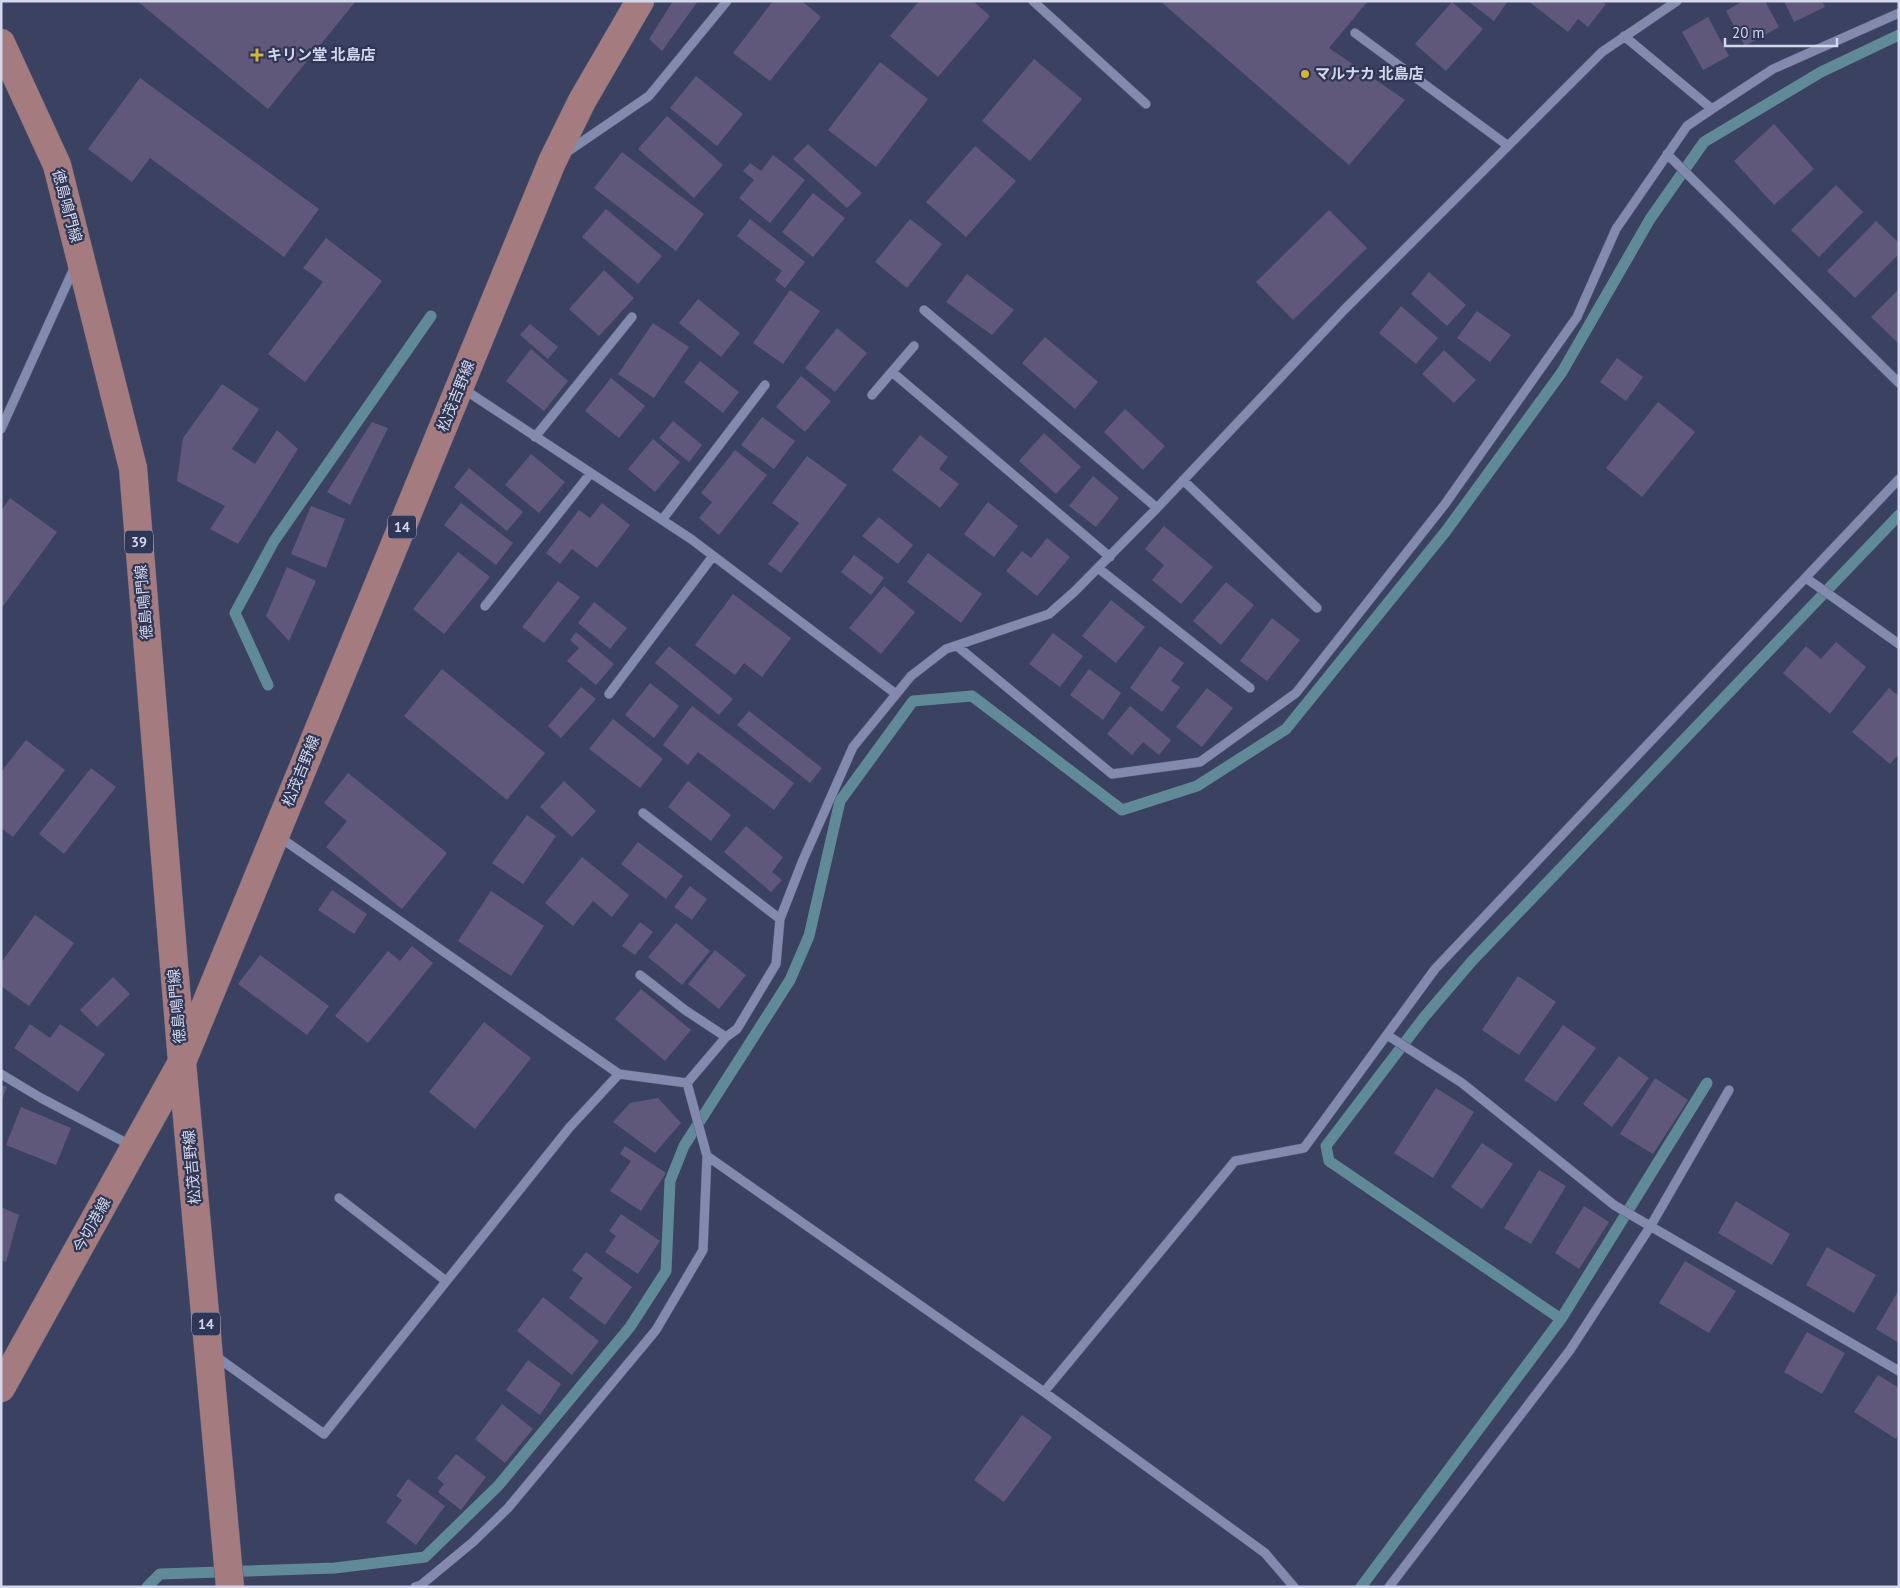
<svg xmlns="http://www.w3.org/2000/svg" width="1900" height="1588" font-family="'PT Sans','Noto Sans JP',sans-serif">
  <style>
    .lines { fill: none; stroke-linecap: round; stroke-linejoin: round }
    .stream { stroke: #618a99; stroke-width: 11 }
    .building { fill: #60587b }
    .minor-casing { stroke: #575c77; stroke-width: 10 }
    .major-casing { stroke: #575c77; stroke-width: 29 }
    .minor { stroke: #828aae; stroke-width: 9 }
    .major { stroke: #a47c7f; stroke-width: 28 }
    .poi-dot { fill: #d4b535; stroke: #303656; stroke-width: 2 }
    .labels { text-anchor: middle; stroke-width: 4.5; stroke-linejoin: round; paint-order: stroke }
    .shield { fill: #303656; stroke: #a2a7bf; stroke-width: 1 }
    .shield-label { font-size: 14px; font-weight: bold; fill: #d3d8ec }
    .poi-label { font-size: 15px; font-weight: bold; fill: #d3d8ec; stroke: #303656; text-anchor: start }
    .street-label { font-size: 15px; fill: #d3d8ec; stroke: #303656 }
  </style>
  <rect width="100%" height="100%" fill="#3b4161"/>
  <g class="lines">
    <!-- stream -->
    <path class="stream" d="M268 685 235 613 274 541 431 316
      M1561 1319 1329 1161 1326 1146 1425 1016 1472 961 1899 515
      M147 1587 160 1574 335 1568 425 1557 498 1486 630 1327 666 1271 670 1181 684 1146 790 980 809 936 840 801 913 701 972 696 1122 810 1197 786 1286 729 1446 531 1562 372 1650 219 1704 142 1821 72 1899 35
      M1361 1587 1561 1319 1707 1083"/>
  </g>
  <!-- building -->
  <path class="building" d="M137 1H356L268 109Z
    M673 1H698L662 51 649 39Z
    M773 1H802L821 17 770 81 733 53Z
    M919 1H973L990 16 938 77 890 36Z
    M1160 1H1368L1329 48 1405 100 1349 165Z
    M1468 1H1508L1494 21Z
    M1528 1H1602L1606 4 1588 27 1578 19 1568 32Z
    M1743 1H1765L1779 27 1745 46 1726 11Z
    M1784 1H1822L1825 7 1794 22Z
    M1452 2 1483 29 1446 71 1415 44Z
    M1708 17 1729 56 1703 70 1682 32Z
    M1034 59 1082 99 1030 161 982 121Z
    M880 62 928 99 876 167 828 130Z
    M696 76 743 114 717 146 670 108Z
    M140 78 319 209 284 257 150 158 132 182 88 149Z
    M667 116 723 165 694 198 638 149Z
    M1774 124 1814 169 1774 205 1734 161Z
    M808 144 862 193 847 208 793 159Z
    M975 146 1016 181 966 237 926 202Z
    M622 152 704 214 676 251 594 188Z
    M773 155 805 180 770 223 739 198 754 180 743 171 750 163 761 171Z
    M1836 185 1863 212 1819 257 1791 230Z
    M813 193 845 218 813 257 782 232Z
    M606 209 662 256 638 284 582 237Z
    M1329 210 1367 248 1293 320 1256 282Z
    M750 219 805 262 785 288 775 280 782 271 737 236Z
    M910 219 942 244 907 288 875 262Z
    M1876 221 1899 243V254L1855 298 1827 271Z
    M326 238 382 281 305 382 268 354 323 282 303 268Z
    M604 270 634 298 599 336 569 309Z
    M1429 272 1466 305 1447 326 1411 294Z
    M967 274 1014 310 992 335 946 302Z
    M1899 289V344L1871 317Z
    M790 290 820 311 783 364 753 343Z
    M698 299 740 333 721 357 679 323Z
    M1401 306 1438 338 1416 364 1379 333Z
    M1477 311 1511 335 1490 362 1457 338Z
    M653 323 689 347 654 398 618 374Z
    M530 324 558 347 548 359 520 335Z
    M837 328 867 353 835 392 805 368Z
    M1045 337 1098 382 1075 409 1022 363Z
    M531 349 568 381 544 411 506 381Z
    M1444 350 1476 380 1454 403 1422 374Z
    M1617 358 1643 377 1626 401 1600 382Z
    M700 361 739 392 723 413 684 382Z
    M801 376 831 401 805 432 776 407Z
    M611 378 645 406 619 438 585 411Z
    M222 384 259 409 232 449 255 464 277 430 298 449 238 544 210 529 225 506 177 481 183 438Z
    M1658 402 1695 432 1642 497 1606 468Z
    M1125 409 1165 446 1143 470 1104 432Z
    M762 417 795 441 774 469 741 445Z
    M673 421 702 445 689 462 659 438Z
    M372 422 388 428 350 505 327 492Z
    M1044 433 1081 467 1056 494 1019 461Z
    M920 435 948 457 939 469 959 484 940 508 892 470Z
    M653 439 680 462 655 492 628 469Z
    M735 450 767 475 719 535 699 518 712 502 701 493Z
    M531 454 565 482 539 513 505 485Z
    M807 456 847 485 781 573 768 564 799 523 772 503Z
    M469 468 523 512 507 531 454 487Z
    M1093 476 1119 498 1096 527 1069 506Z
    M10 498 57 532 1 609V511Z
    M988 502 1018 526 994 557 964 534Z
    M461 503 513 543 496 565 444 525Z
    M602 503 630 525 597 568 572 549 560 564 546 553 579 510 590 518Z
    M311 506 345 519 326 568 291 554Z
    M879 517 913 545 898 564 862 536Z
    M1164 526 1213 567 1181 604 1152 580 1164 565 1145 549Z
    M1047 538 1070 557 1037 596 1006 571 1022 551 1031 558Z
    M458 552 490 577 444 634 413 609Z
    M928 553 982 594 961 623 907 582Z
    M854 555 884 578 871 595 841 572Z
    M287 567 316 581 289 641 266 616Z
    M558 581 580 597 544 643 522 627Z
    M1226 582 1254 605 1221 645 1193 621Z
    M884 586 915 612 881 654 849 628Z
    M733 594 791 638 762 677 744 663 735 675 695 645Z
    M1111 600 1145 627 1116 663 1082 636Z
    M594 602 627 628 610 649 578 623Z
    M1272 618 1300 640 1267 681 1240 661Z
    M576 632 614 664 596 685 567 661 579 648 570 640Z
    M1053 633 1083 656 1060 687 1029 664Z
    M1836 642 1866 667 1830 714 1783 673 1806 646 1821 659Z
    M669 646 733 699 719 715 655 663Z
    M1160 646 1184 663 1171 681 1180 687 1162 712 1130 688Z
    M442 669 545 753 507 800 404 716Z
    M1089 669 1121 693 1103 720 1070 695Z
    M650 683 679 706 654 738 625 715Z
    M581 687 596 699 561 738 548 726Z
    M1207 688 1233 708 1202 747 1176 727Z
    M1889 688 1899 696V754L1890 764 1852 732Z
    M692 706 794 783 774 810 698 752 688 765 663 745Z
    M1130 706 1171 740 1159 755 1143 742 1132 755 1107 734Z
    M749 711 822 768 810 783 737 725Z
    M613 719 663 759 640 788 589 749Z
    M26 740 65 770 13 837 1 828V772Z
    M91 768 116 787 64 854 39 834Z
    M348 773 447 853 402 909 326 847 347 821 324 803Z
    M564 781 596 811 572 837 540 807Z
    M688 781 731 815 711 841 668 807Z
    M527 815 556 836 523 884 492 863Z
    M746 826 783 857 772 872 782 880 771 892 724 852Z
    M638 842 683 876 666 899 621 864Z
    M582 857 629 895 612 917 593 901 573 926 545 903Z
    M690 886 707 899 692 920 674 907Z
    M332 890 367 914 354 934 318 910Z
    M491 891 544 926 511 976 458 941Z
    M35 915 74 943 29 1006 1 986V963Z
    M640 922 653 932 635 955 622 946Z
    M676 923 710 951 682 985 648 957Z
    M412 946 433 963 368 1043 335 1016 388 951 400 961Z
    M715 950 746 975 719 1009 688 984Z
    M260 955 329 1006 307 1035 238 984Z
    M1518 976 1556 1002 1519 1055 1482 1030Z
    M113 977 130 994 97 1027 80 1010Z
    M641 989 691 1030 665 1061 615 1019Z
    M484 1022 531 1058 475 1129 429 1092Z
    M30 1024 50 1038 60 1024 105 1054 78 1092 14 1048Z
    M1563 1025 1596 1048 1556 1102 1524 1080Z
    M1619 1056 1649 1078 1612 1127 1583 1104Z
    M1655 1078 1688 1100 1653 1154 1620 1134Z
    M1 1085 7 1087 1 1102Z
    M1436 1088 1474 1112 1433 1178 1394 1153Z
    M658 1098 681 1123 655 1153 613 1122 630 1103Z
    M21 1107 71 1128 56 1165 6 1145Z
    M1482 1143 1513 1164 1482 1209 1451 1187Z
    M625 1146 666 1173 641 1211 610 1191 631 1161 620 1154Z
    M1539 1170 1566 1186 1531 1244 1504 1228Z
    M1736 1201 1790 1234 1772 1265 1718 1233Z
    M1584 1206 1609 1222 1579 1269 1555 1253Z
    M1 1207 19 1215 6 1262 1 1260Z
    M621 1214 660 1241 638 1274 605 1252 616 1236 609 1231Z
    M1827 1247 1876 1275 1854 1313 1806 1285Z
    M586 1252 632 1287 605 1325 569 1298 583 1278 572 1270Z
    M1685 1261 1736 1291 1709 1333 1659 1303Z
    M1897 1293H1899V1343L1876 1329Z
    M543 1297 599 1341 572 1375 517 1331Z
    M1807 1332 1845 1353 1822 1394 1784 1372Z
    M528 1360 561 1384 540 1415 506 1390Z
    M1878 1375 1899 1388V1434L1896 1439 1854 1412Z
    M502 1404 533 1429 505 1463 475 1439Z
    M1022 1415 1052 1437 1004 1502 974 1480Z
    M456 1454 486 1477 461 1510 438 1492 444 1484 437 1478Z
    M408 1479 445 1506 416 1545 386 1522 402 1500 396 1496Z"/>
  <g class="lines">
    <defs>
      <path id="minor" d="M1033 1 1146 104
        M1355 33 1507 145
        M1624 36 1712 109 1773 69 1899 13
        M567 152 649 96 727 1
        M1667 154 1899 383
        M924 310 1157 508
        M892 372 1110 557
        M462 388 691 539 896 694
        M872 395 914 346
        M1 429 75 266
        M535 437 632 317
        M1183 480 1317 608
        M662 520 765 385
        M1098 568 1250 688
        M1806 578 1899 644
        M485 606 590 474
        M957 646 1112 774 1200 762 1296 693 1445 504 1577 317 1616 229 1687 126 1712 109
        M609 694 713 556
        M643 813 780 919
        M278 836 619 1074 687 1083
        M640 975 685 1010 726 1037
        M1387 1035 1462 1083 1614 1205 1899 1371
        M1 1074 41 1098 132 1146
        M687 1083 726 1037 737 1029 776 964 780 919 803 860 853 747 911 676 946 649 1049 614 1074 592 1157 508 1344 310 1602 52 1677 1
        M707 1156 1044 1392 1265 1553 1294 1587
        M339 1198 446 1281
        M214 1355 324 1434 569 1128 619 1074
        M1044 1392 1235 1161 1304 1148 1435 969 1899 479
        M415 1587 421 1585 473 1542 508 1508 656 1330 703 1250 707 1156 687 1083
        M1389 1587 1570 1350 1650 1227 1729 1090"/>
      <path id="major" d="M1 43 57 165 133 468 182 1062 230 1587
        M1 1388 182 1062 552 162 582 101 640 1"/>
    </defs>
    <!-- minor casing -->
    <use href="#minor" class="minor-casing"/>
    <!-- major casing -->
    <use href="#major" class="major-casing"/>
    <!-- minor -->
    <use href="#minor" class="minor"/>
    <!-- major -->
    <use href="#major" class="major"/>
  </g>
  <!-- markers -->
  <g class="poi-dot">
    <path d="M254.5 47.5h5v5h5v5h-5v5h-5v-5h-5v-5h5z"/>
    <circle cx="1305" cy="74" r="5"/>
  </g>
  <g class="labels">
    <!-- shield labels -->
    <g class="shield">
      <rect x="388" y="515.5" width="28" height="23" rx="4"/>
      <rect x="125" y="530.5" width="28" height="23" rx="4"/>
      <rect x="192" y="1312.5" width="28" height="23" rx="4"/>
    </g>
    <g class="shield-label">
      <text x="402" y="532">14</text>
      <text x="139" y="547">39</text>
      <text x="206" y="1329">14</text>
    </g>
    <!-- poi labels -->
    <g class="poi-label">
      <text x="267" y="60">キリン堂 北島店</text>
      <text x="1315" y="79">マルナカ 北島店</text>
    </g>
    <!-- street labels -->
    <g class="street-label">
      <text transform="translate(67 206) rotate(75)" y="5">徳島鳴門線</text>
      <text transform="translate(456 396) rotate(-68)" y="5">松茂吉野線</text>
      <text transform="translate(144 602) rotate(-95)" y="5">徳島鳴門線</text>
      <text transform="translate(301 771) rotate(-68)" y="5">松茂吉野線</text>
      <text transform="translate(177 1006) rotate(-95)" y="5">徳島鳴門線</text>
      <text transform="translate(192 1167) rotate(-95)" y="5">松茂吉野線</text>
      <text transform="translate(92 1225) rotate(-61)" y="5">今切港線</text>
    </g>
  </g>
  <!-- border -->
  <rect width="1900" height="1588" fill="none" stroke="#d3d8ec" stroke-width="5"/>
  <!-- scale -->
  <path d="M1725 38v8h112v-8" fill="none" stroke="#d3d8ec" stroke-width="2.5"/>
  <text x="1732" y="38" font-size="15" fill="#d3d8ec" stroke="#303656" stroke-width="4" paint-order="stroke">20 m</text>
</svg>
